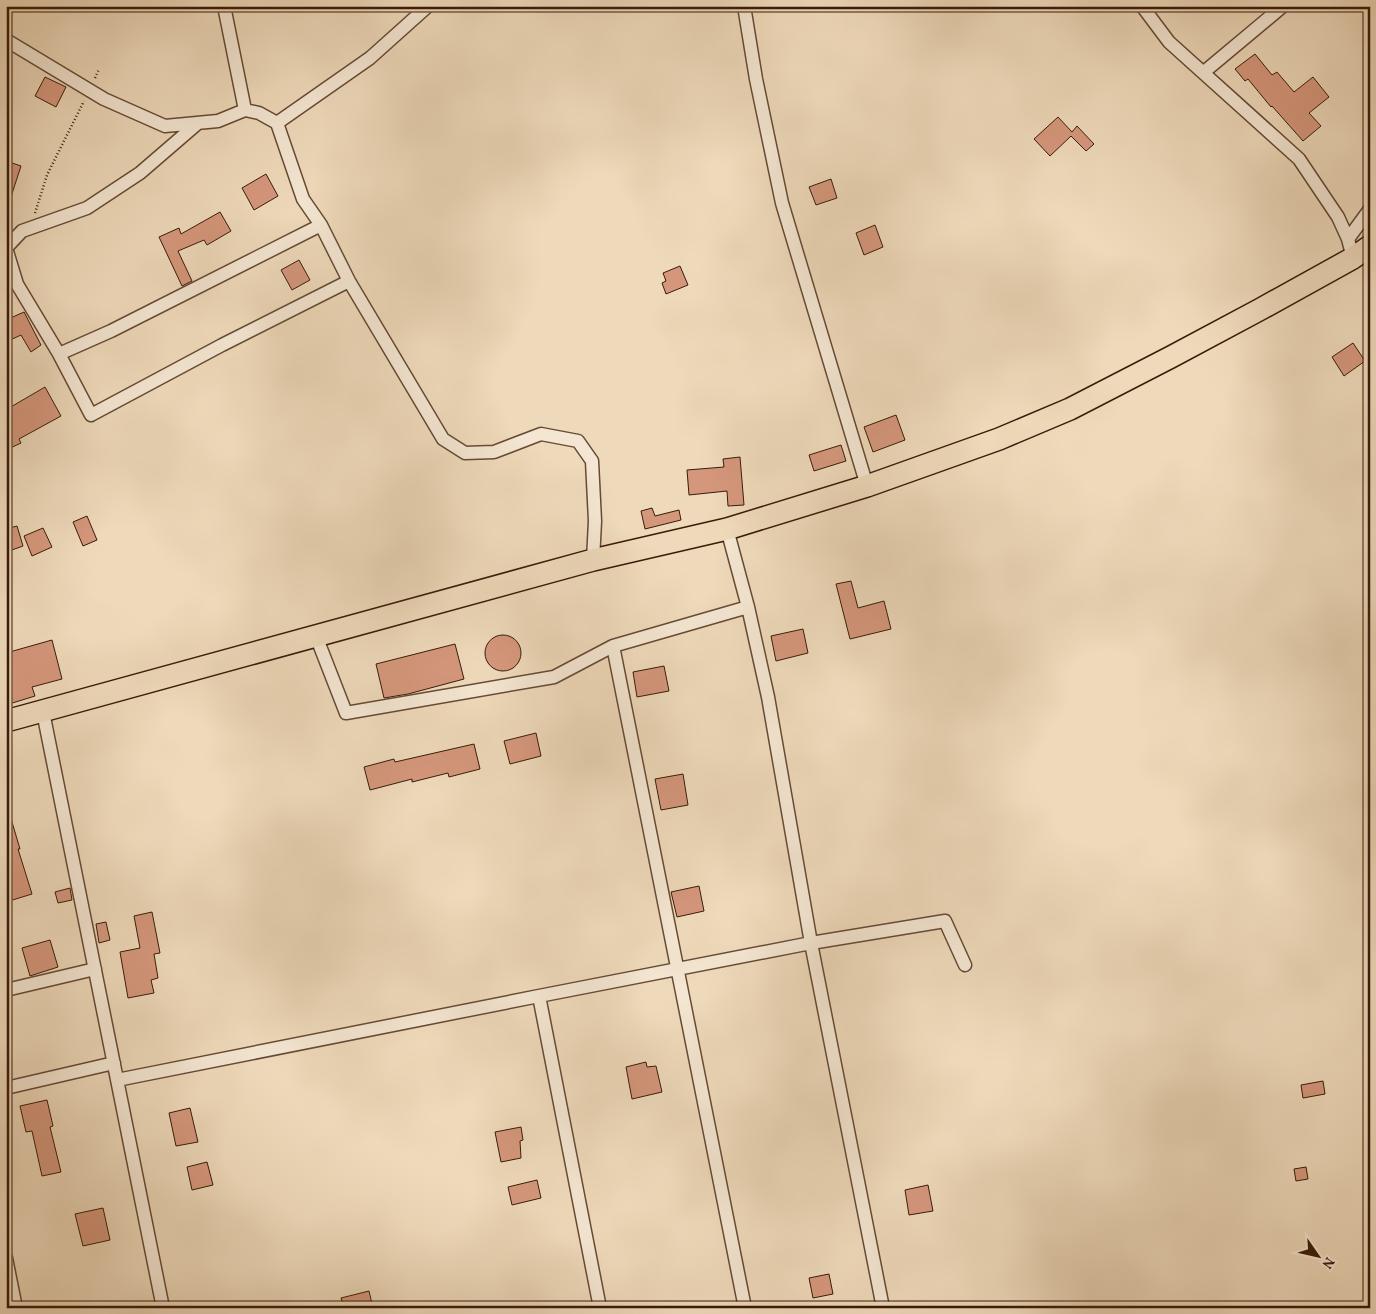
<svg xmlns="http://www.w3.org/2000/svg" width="1376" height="1314" font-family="Vollkorn,serif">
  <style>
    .building { fill: #d5977c; stroke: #381b09 }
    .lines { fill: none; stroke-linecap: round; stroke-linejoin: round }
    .street-casing { stroke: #664a35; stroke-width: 15 }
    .highway-casing { stroke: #381b09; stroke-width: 24 }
    .path { stroke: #381b09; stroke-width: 2.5; stroke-dasharray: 1 2.5; stroke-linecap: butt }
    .street { stroke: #f4e6d2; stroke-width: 12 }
    .highway { stroke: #eed9ba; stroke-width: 21 }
  </style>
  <rect width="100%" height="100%" fill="#eed9ba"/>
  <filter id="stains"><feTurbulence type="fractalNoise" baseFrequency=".004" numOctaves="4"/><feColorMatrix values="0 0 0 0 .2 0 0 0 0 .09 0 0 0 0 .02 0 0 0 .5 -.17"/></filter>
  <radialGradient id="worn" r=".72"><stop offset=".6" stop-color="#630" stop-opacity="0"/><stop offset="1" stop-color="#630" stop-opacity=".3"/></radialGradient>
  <!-- building -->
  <path class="building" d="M1255 54 1272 75 1277 72 1294 92 1313 77 1329 97 1309 113 1321 126 1303 141 1272 106 1271 107 1248 79 1245 81 1235 69Z
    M45 77 66 87 56 107 35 96Z
    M1058 117 1072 132 1077 126 1094 144 1086 151 1071 136 1050 156 1034 139Z
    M6 161 21 166 8 206H6Z
    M266 174 278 196 254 210 242 188Z
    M831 179 837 198 816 205 809 187Z
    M220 212 231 231 207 245 204 240 178 251 192 281 182 286 159 237 179 228 181 234Z
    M875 225 883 247 864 255 856 233Z
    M299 260 310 280 292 290 281 270Z
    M680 266 688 285 666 294 662 283 666 281 663 273Z
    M24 312 41 345 31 352 21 335 6 342V320Z
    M1353 343 1365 361 1344 376 1332 357Z
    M45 387 61 416 19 439 21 443 6 450V414L11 412 9 408Z
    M896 415 905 440 873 452 864 427Z
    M841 445 846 461 814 471 809 455Z
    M740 457 744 505 728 506 727 491 689 495 687 470 724 467 723 459Z
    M652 508 655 516 679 510 681 520 645 529 641 511Z
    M87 516 97 540 83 546 73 522Z
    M17 526 23 546 9 551 6 542V529Z
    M43 528 52 547 32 556 24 536Z
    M851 581 858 608 884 601 891 629 850 639 836 584Z
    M803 629 808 653 776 661 771 636Z
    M485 653a18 18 0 1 1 36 0a18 18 0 1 1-36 0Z
    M52 640 62 679 32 687 35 696 6 705V653Z
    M455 644 464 679 408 694 384 698 376 664Z
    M664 666 669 691 637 697 633 672Z
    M536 733 541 756 510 764 504 741Z
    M474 744 480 769 449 777 448 773 412 782V779L370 790 364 767 394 759 395 762Z
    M683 774 688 805 661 810 655 779Z
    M6 812H9L20 849H18L32 894 6 902Z
    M699 886 704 911 677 917 671 892Z
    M70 888 72 900 58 903 55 892Z
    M152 912 160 953 154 954 158 978 151 980 154 993 128 998 120 952 140 948 134 916Z
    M106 922 110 940 99 943 96 924Z
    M50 940 58 967 30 976 22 948Z
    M646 1062 647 1067 656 1066 662 1092 632 1099 626 1067Z
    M1323 1081 1325 1094 1303 1098 1301 1085Z
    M47 1100 53 1126 50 1127 61 1172 42 1176 32 1131 26 1132 20 1106Z
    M190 1108 198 1142 176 1146 169 1113Z
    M521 1127 523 1140 520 1141 521 1158 501 1162 495 1132Z
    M207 1162 213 1185 192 1190 187 1167Z
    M1306 1167 1308 1179 1296 1181 1294 1169Z
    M537 1180 541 1198 512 1205 508 1187Z
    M928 1185 933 1211 909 1215 905 1190Z
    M103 1208 110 1240 83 1246 75 1214Z
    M829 1274 833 1294 813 1298 809 1278Z
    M369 1291 373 1308H344L341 1298Z"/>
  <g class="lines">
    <defs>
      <path id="street" d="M224 6 245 110 259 113 277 123 303 199 321 225 349 281
        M744 6 756 79 782 203 867 486
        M1142 6 1169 42 1299 159 1338 217 1348 239 1353 258
        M6 40 104 99 165 126 218 121 245 110
        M1204 72 1283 6
        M198 123 140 173 87 208 22 231 6 248 17 284 59 354 91 415 222 345 349 281 443 439 465 453 494 452 541 434 578 441 592 461 595 521 593 560
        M277 123 370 58 428 6
        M1348 239 1370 209
        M59 354 111 331 321 225
        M727 529 748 607 768 697 811 943 883 1308
        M316 636 346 713 554 677 613 646 748 607
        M613 646 745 1308
        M43 712 163 1308
        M6 990 95 969
        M117 1080 539 996
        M6 1088 114 1063
        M6 1258 16 1308
        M600 1308 539 996 811 943 945 921 965 965"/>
      <path id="highway" d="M6 721 593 560 727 529 867 486 999 439 1070 409 1171 357 1259 310 1353 258 1370 246"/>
    </defs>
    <!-- street casing -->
    <use href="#street" class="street-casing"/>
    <!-- highway casing -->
    <use href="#highway" class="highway-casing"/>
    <!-- path -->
    <path class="path" d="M95 78 99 69
      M35 213 47 175 84 101"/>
    <!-- street -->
    <use href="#street" class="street"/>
    <!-- highway -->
    <use href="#highway" class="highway"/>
  </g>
  <!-- margin -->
  <rect width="1376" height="1314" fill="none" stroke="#eed9ba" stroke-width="25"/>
  <rect x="8" y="8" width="1361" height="1299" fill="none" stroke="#381b09" stroke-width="2.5"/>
  <rect x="12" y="12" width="1351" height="1289" fill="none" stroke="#381b09"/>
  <!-- north arrow -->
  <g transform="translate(1318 1256) rotate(124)" stroke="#f4e6d2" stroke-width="4" paint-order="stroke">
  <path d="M0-4L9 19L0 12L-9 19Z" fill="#381b09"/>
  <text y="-8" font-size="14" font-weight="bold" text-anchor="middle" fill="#381b09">N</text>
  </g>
  <rect width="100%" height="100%" filter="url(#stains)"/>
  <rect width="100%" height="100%" fill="url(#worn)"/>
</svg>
